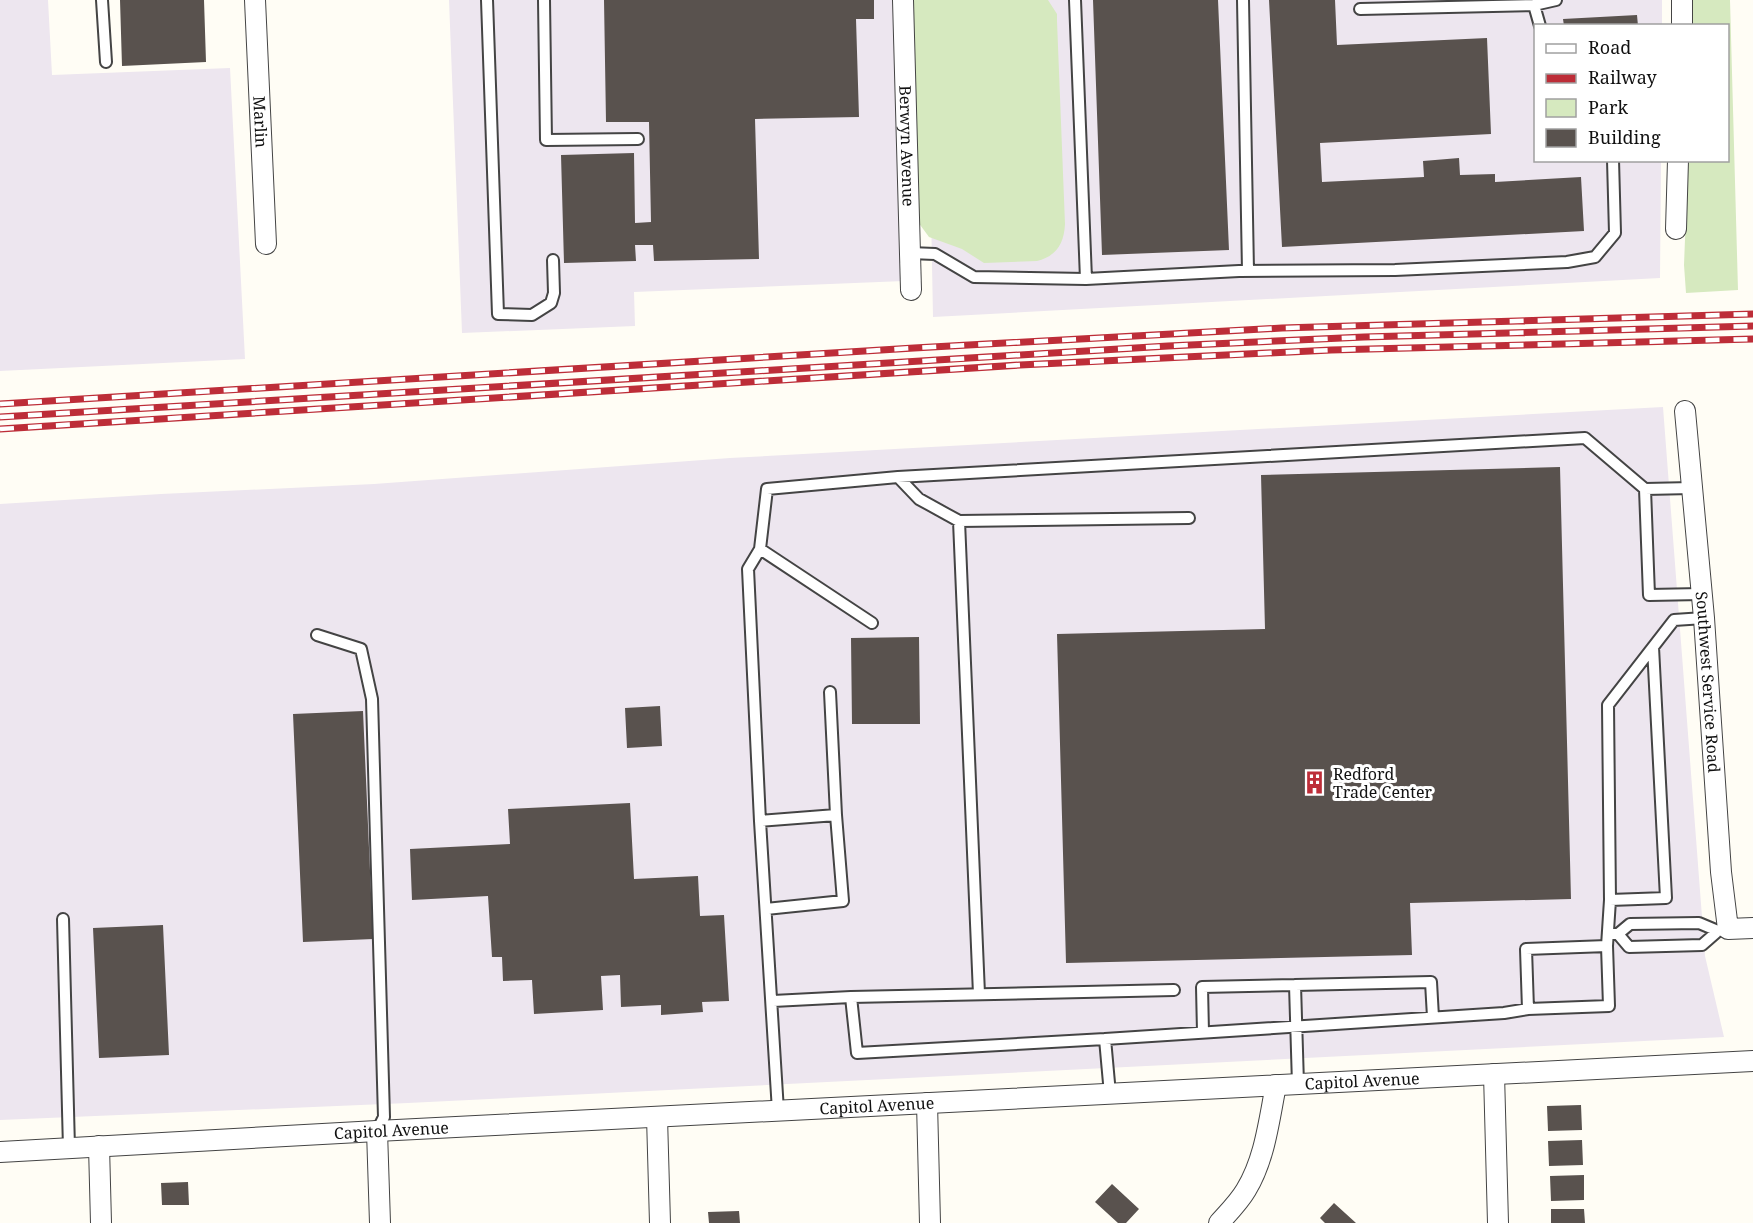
<svg xmlns="http://www.w3.org/2000/svg" width="1753" height="1223" font-family="'Noto Serif',serif">
  <style>
    .industrial { fill: #ede6ef }
    .green { fill: #d6e9bf }
    .building { fill: #59524e }
    .lines { fill: none; stroke-linecap: round; stroke-linejoin: round }
    .lane-casing { stroke: #444; stroke-width: 14 }
    .street-casing { stroke: #444; stroke-width: 22 }
    .lane { stroke: #fff; stroke-width: 10 }
    .street { stroke: #fff; stroke-width: 20 }
    .rail-casing { stroke: #bd2d38; stroke-width: 7 }
    .rail { stroke: #fff; stroke-width: 4.5; stroke-dasharray: 14; stroke-linecap: butt }
    .labels { text-anchor: middle; stroke-width: 6; stroke-linejoin: round; paint-order: stroke }
    .street-label { font-size: 16px; fill: #111; stroke: #fff }
    .poi-label { font-size: 16px; fill: #111; stroke: #fff; text-anchor: start }
  </style>
  <rect width="100%" height="100%" fill="#fffdf5"/>
  <!-- industrial -->
  <path class="industrial" d="M0 0H48L52 75 230 68 245 359 0 371Z
    M449 0H893L904 281 634 292 635 326 462 333Z
    M927 0H1662V25L1536 26V160L1661 161 1660 278 933 317Z
    M1663 407 1705 956 1724 1037 408 1103 0 1120V504L161 494 374 484 730 458Z"/>
  <!-- green -->
  <path class="green" d="M911 0H1048L1057 14V21L1065 224C1064 243 1057 256 1037 261L984 263 962 249 929 237 918 222Z
    M1693 0H1730L1738 290 1686 293 1684 265 1688 161 1728 160V26L1692 25Z"/>
  <!-- building -->
  <path class="building" d="M120 0H204L206 62 122 66Z
    M604 0H874V19H856L859 117 755 119 759 259 654 261 653 245H635L636 261 564 263 561 155 634 153 635 223 651 222 649 122H606Z
    M1093 0H1218L1229 250 1102 255Z
    M1269 0H1335L1337 45 1487 38 1491 134 1320 143 1322 182 1424 177 1423 161 1459 158 1460 175 1495 174V182L1581 177 1584 231 1282 247Z
    M1637 15 1638 26H1564L1563 19Z
    M1560 467 1571 899 1410 903 1412 955 1066 963 1057 634 1265 629 1261 475Z
    M919 637 920 724H852L851 638Z
    M660 706 662 746 627 748 625 708Z
    M363 711 373 939 303 942 293 714Z
    M630 803 634 879 698 876 700 916 724 915 729 1001 702 1002 703 1012 661 1015V1005L621 1007 620 975 601 976 603 1010 534 1014 532 980 503 981 502 957H492L488 896 412 900 410 849 510 844 508 809Z
    M163 925 169 1055 99 1058 93 928Z
    M1581 1105 1582 1130 1548 1131 1547 1106Z
    M1582 1140 1583 1165 1549 1166 1548 1141Z
    M1584 1175V1200L1551 1201 1550 1176Z
    M188 1182 189 1205H162L161 1183Z
    M1112 1184 1139 1209 1126 1223H1118L1095 1202Z
    M1334 1203 1356 1223H1325L1320 1218Z
    M1551 1209H1584L1585 1223H1551Z
    M739 1211 740 1223H709L708 1212Z"/>
  <g class="lines">
    <defs>
      <path id="lane" d="M102 0 106 62
        M487 0 498 314 532 315 551 303 554 293 553 260
        M544 0 546 140 638 139
        M1243 0 1248 271
        M1534 5 1556 0
        M1360 9 1534 5 1540 26
        M910 253 935 254 974 277 1086 279 1075 0
        M1086 279 1239 271 1395 270 1567 262 1595 257 1615 233 1613 160
        M898 477 919 499 959 521 1189 518
        M1645 489 1649 595 1701 594
        M959 521 979 994
        M760 549 872 623
        M317 635 361 649 372 699 384 1117 377 1131
        M760 821 836 815 830 692
        M1610 900 1666 898 1653 647
        M766 909 843 901 836 815
        M63 919 69 1148
        M1613 934H1618L1630 924 1699 923 1718 931
        M1618 934 1629 947 1702 945 1718 931 1728 929
        M1295 985 1431 982 1433 1017
        M851 997 1174 990
        M773 1001 851 997 857 1053 1105 1039 1504 1013 1528 1009 1609 1006 1607 946 1610 900 1608 705 1674 620 1704 618
        M1528 1009 1526 949 1607 946
        M1203 1032 1202 987 1295 985 1298 1084
        M1105 1039 1110 1094
        M778 1111 760 821 748 569 760 549 767 489 898 477 1585 438 1645 489 1692 488"/>
      <g id="street">
        <path id="s1" d="M255 0 266 244"/>
        <path id="s2" d="M903 0 911 290"/>
        <path d="M1682 26V0"/>
        <path d="M1676 229 1678 160"/>
        <path id="s3" d="M1685 411 1704 618 1721 872 1728 929 1753 928"/>
        <path d="M1494 1074 1498 1223"/>
        <path d="M927 1103 930 1223"/>
        <path d="M657 1117 660 1223"/>
        <path d="M377 1131 380 1223"/>
        <path d="M99 1146 101 1223"/>
        <path id="s4" d="M0 1152 377 1131 1753 1061"/>
        <path d="M1219 1223C1228 1213 1239 1202 1246 1190 1265 1159 1269 1120 1276 1085"/>
      </g>
    </defs>
    <!-- lane casing -->
    <use href="#lane" class="lane-casing"/>
    <!-- street casing -->
    <use href="#street" class="street-casing"/>
    <!-- lane -->
    <use href="#lane" class="lane"/>
    <!-- street -->
    <use href="#street" class="street"/>
    <defs>
      <path id="rail" d="M0 404 914 348 1282 328 1753 314
        M0 417 1168 346 1364 337 1753 326
        M0 429 1020 365 1331 350 1753 339"/>
    </defs>
    <!-- rail casing -->
    <use href="#rail" class="rail-casing"/>
    <!-- rail -->
    <use href="#rail" class="rail"/>
  </g>
  <!-- icons -->
  <defs>
    <symbol id="building-bare" viewBox="-9 -9 18 18"><path d="M-4-6H4V6H1V3H-1V6H-4ZM-2.5-4.3h1.7v1.8h-1.7ZM.8-4.3h1.7v1.8H.8ZM-2.5-1h1.7V.8h-1.7ZM.8-1h1.7V.8H.8Z" fill="#bd2d38" stroke="#fff" stroke-width="2.5" paint-order="stroke"/></symbol>
  </defs>
  <g fill-rule="evenodd">
    <use href="#building-bare" x="1298" y="766" width="33" height="33"/>
  </g>
  <g class="labels">
    <!-- street labels -->
    <g class="street-label">
      <text dy="6" stroke="none"><textPath href="#s1" startOffset="122">Marlin</textPath></text>
      <text dy="6" stroke="none"><textPath href="#s2" startOffset="146">Berwyn Avenue</textPath></text>
      <text dy="6" stroke="none"><textPath href="#s3" startOffset="272">Southwest Service Road</textPath></text>
      <text dy="6" stroke="none"><textPath href="#s4" startOffset="1364">Capitol Avenue</textPath></text>
      <text dy="6" stroke="none"><textPath href="#s4" startOffset="878">Capitol Avenue</textPath></text>
      <text dy="6" stroke="none"><textPath href="#s4" startOffset="392">Capitol Avenue</textPath></text>
    </g>
    <!-- poi labels -->
    <g class="poi-label">
      <text x="1333" y="780">Redford<tspan x="1333" dy="18">Trade Center</tspan></text>
    </g>
  </g>
  <!-- legend -->
  <rect x="1534" y="24" width="195" height="138" fill="#ffffff" stroke="#a0a0a0" stroke-width="1.5"/>
  <rect x="1546" y="44" width="30" height="9" fill="#ffffff" stroke="#a0a0a0" stroke-width="1.5"/>
  <text x="1588" y="54" font-size="18" fill="#111111">Road</text>
  <rect x="1546" y="74" width="30" height="9" fill="#bd2d38" stroke="#a0a0a0" stroke-width="1.5"/>
  <text x="1588" y="84" font-size="18" fill="#111111">Railway</text>
  <rect x="1546" y="99" width="30" height="18" fill="#d6e9bf" stroke="#a0a0a0" stroke-width="1.5"/>
  <text x="1588" y="114" font-size="18" fill="#111111">Park</text>
  <rect x="1546" y="129" width="30" height="18" fill="#59524e" stroke="#a0a0a0" stroke-width="1.5"/>
  <text x="1588" y="144" font-size="18" fill="#111111">Building</text>
</svg>
